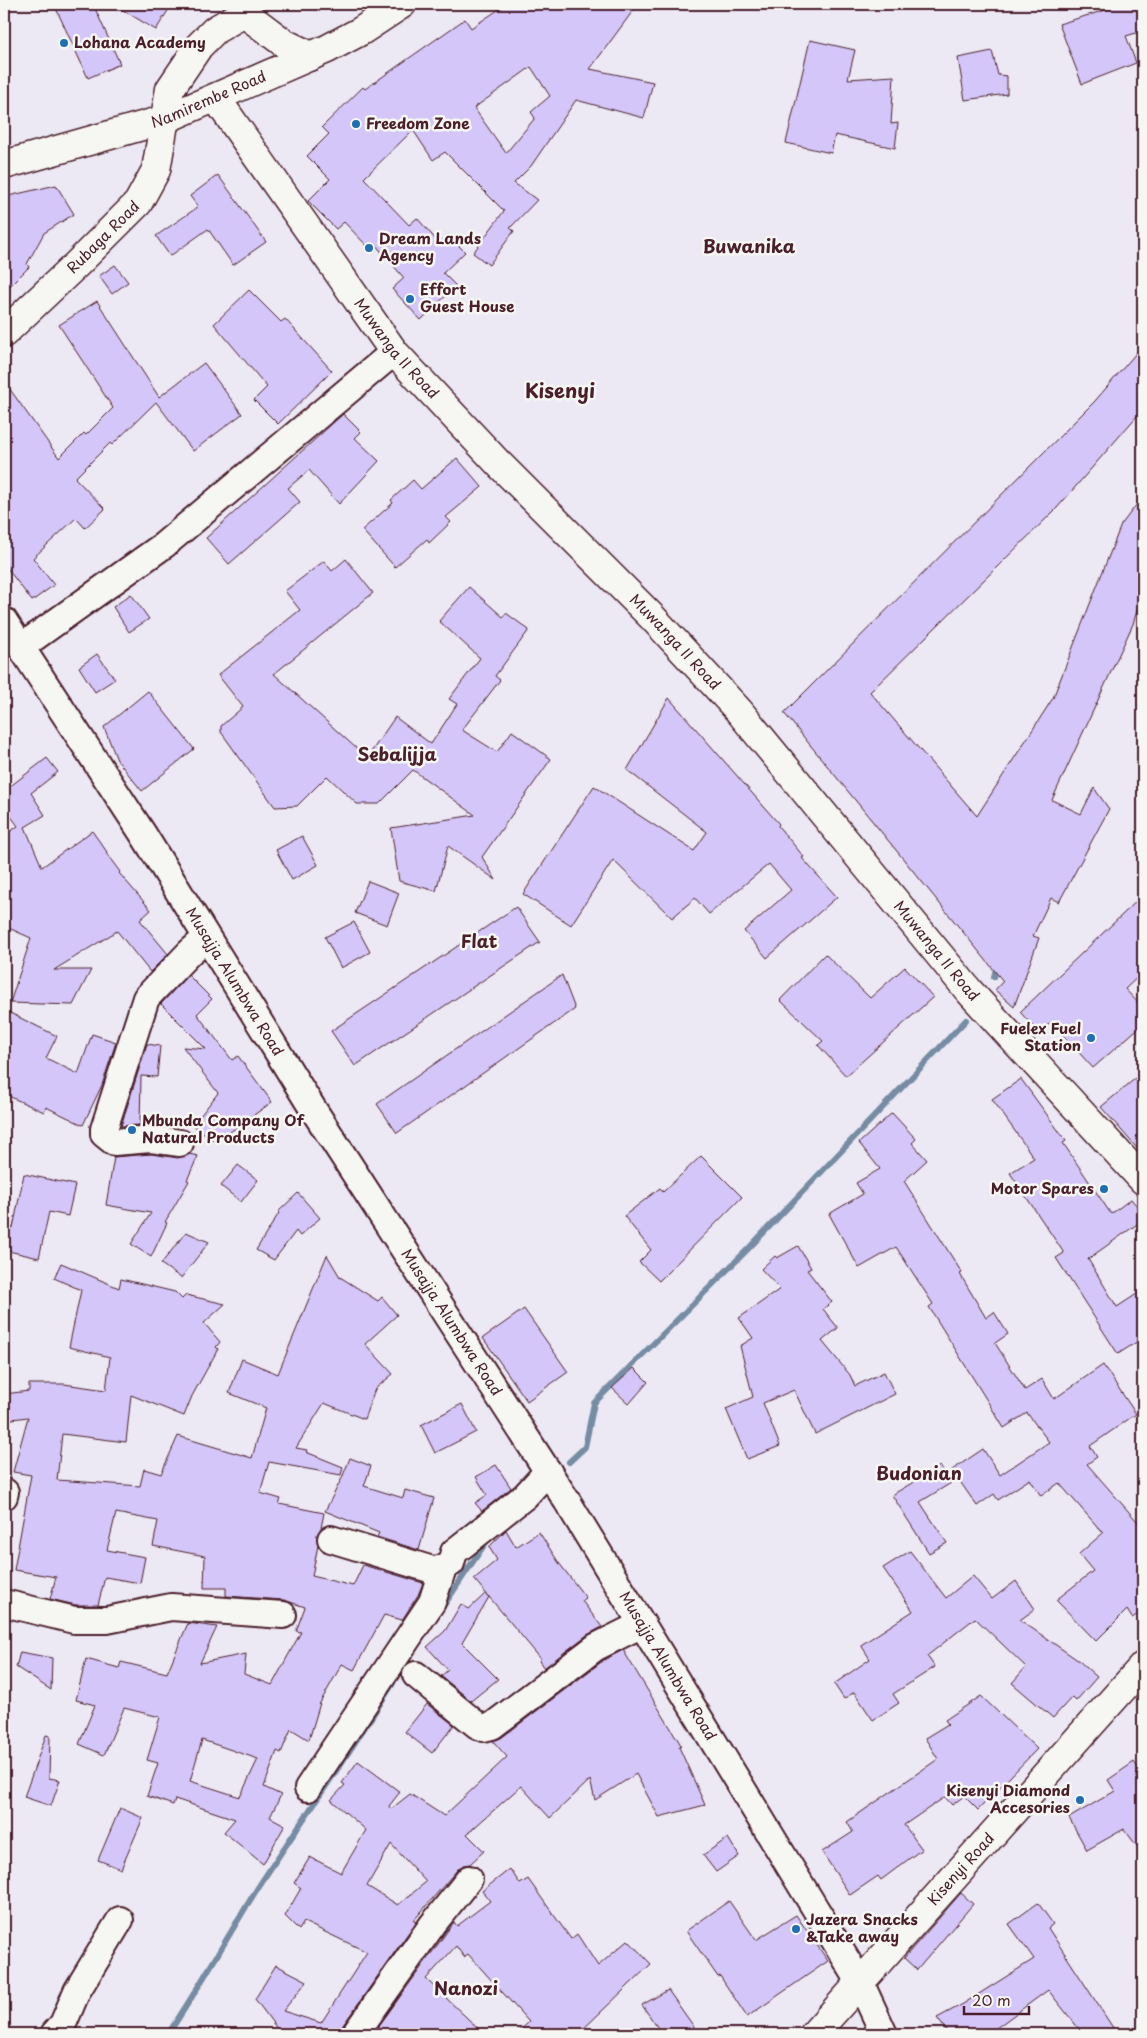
<svg xmlns="http://www.w3.org/2000/svg" width="1147" height="2038" font-family="'Playpen Sans',sans-serif">
  <style>
    .lines { fill: none; stroke-linecap: round; stroke-linejoin: round }
    .stream { stroke: #758ca3; stroke-width: 6 }
    .building { fill: #d4c6f8; stroke: #4a1f2b; fill-rule: evenodd }
    .street-casing { stroke: #4a1f2b; stroke-width: 30 }
    .secondary-casing { stroke: #4a1f2b; stroke-width: 31 }
    .street { stroke: #f6f6f2; stroke-width: 26 }
    .secondary { stroke: #f6f6f2; stroke-width: 28 }
    .poi-dot { fill: #1f6fb2; stroke: #f6f6f2; stroke-width: 2 }
    .labels { text-anchor: middle; stroke-width: 5; stroke-linejoin: round; paint-order: stroke }
    .poi-label { font-size: 15px; font-weight: bold; fill: #4a1f2b; stroke: #f6f6f2; text-anchor: start }
    .street-label { font-size: 15px; fill: #4a1f2b; stroke: #f6f6f2 }
    .quarter-label { font-size: 18px; font-weight: bold; fill: #4a1f2b; stroke: #f6f6f2 }
    .district-label { font-size: 20px; font-weight: bold; fill: #4a1f2b; stroke: #f6f6f2 }
  </style>
  <rect width="100%" height="100%" fill="#ece8f4"/>
  <filter id="ink" filterUnits="userSpaceOnUse"><feTurbulence type="fractalNoise" baseFrequency=".02" numOctaves="2"/><feDisplacementMap in="SourceGraphic" scale="10" xChannelSelector="R" yChannelSelector="G"/><feConvolveMatrix kernelMatrix="1 2 1 2 8 2 1 2 1" color-interpolation-filters="sRGB"/></filter>
  <g filter="url(#ink)">
    <g class="lines">
      <!-- stream -->
      <path class="stream" d="M994 977 997 964
        M569 1462 585 1447 594 1403 749 1248 966 1020
        M442 1608 488 1539
        M168 2034C200 1987 227 1937 257 1889 302 1820 350 1753 393 1683"/>
    </g>
    <!-- building -->
    <path class="building" d="M54 4H93L120 64 88 78Z
      M113 4H172L156 30Z
      M507 4H638L590 69 653 82 644 118 576 100 531 166 514 183 537 200 510 228 514 231 489 265 473 253 504 211 445 152 433 160 413 130 364 178 409 225 417 218 439 243 448 235 465 252 443 273 456 286 421 320 392 289 404 278 374 243 369 248 344 222 336 229 308 201 330 179 307 156 329 134 322 127 363 87 365 89 465 19 471 28ZM531 67 550 96 531 112 535 118 506 153 474 108Z
      M1110 4H1143V31L1126 36 1136 63 1082 84 1059 24 1112 8Z
      M810 40 855 50 848 79 894 76 891 124 898 123 895 148 835 135 831 153 786 143Z
      M992 51 998 75 1007 76V94L965 100 958 58Z
      M218 175 266 242 233 265 208 229 170 256 156 236 198 207 190 196Z
      M56 185 74 214 44 233 27 264 29 267 4 292V197Z
      M115 265 128 282 112 294 99 276Z
      M249 290 281 322 285 319 332 371 278 424 254 400 267 387 214 324Z
      M97 301 159 397 204 363 242 414 193 451 156 402 112 445 110 443 75 478 105 509 85 528 76 518 33 558 54 585 32 601 4 564V381L59 458 84 433 86 435 113 408 59 325Z
      M1143 345V409L1057 508 870 692 977 816 1053 698 1121 525 1143 496V591L1133 624 1052 800 1081 814 1094 788 1109 809 1059 902 1051 898 1033 936 1039 938 1014 1007 995 990 1003 981 784 713 1095 401Z
      M343 414 361 432 355 438 379 461 339 504 309 470 288 488 300 502 229 564 206 538Z
      M457 458 482 487 446 517 451 522 429 543 427 539 395 567 362 530 393 503 391 500 413 480 421 489Z
      M346 559 373 593 274 674 367 758 395 717 431 744 457 704 449 699 480 658 439 621 469 587 503 617 506 613 529 630 495 676 500 680 462 730 497 752 512 731 551 759 482 857 496 880 448 846 436 891 399 881 391 828 475 815 413 770 379 804H357L327 776 297 806 275 807 221 732V726L243 707 218 675 300 610 285 591 324 561 332 571Z
      M131 594 149 619 129 632 113 607Z
      M97 654 115 679 95 692 79 667Z
      M148 691 194 749 142 791 117 760 104 727Z
      M669 698 779 824 778 826 804 857 802 858 837 897 767 958 744 931 791 890 769 864 709 914 695 898 672 918 613 860 571 925 523 894 594 786 694 851 707 832 627 770Z
      M47 758 58 772 31 793 45 815 25 827 42 867 92 831 107 852 106 853 120 872 119 873 151 910 140 920 168 954 150 972 117 931 54 970H91L73 1005 10 1003 31 938 4 926V836L18 826 4 807V791Z
      M302 836 318 865 292 880 276 850Z
      M368 881 399 893 387 925 355 913Z
      M1143 895V972L1125 989 1143 1008V1024L1093 1068 1051 1022 1039 1033 1020 1012Z
      M516 907 540 942 355 1066 331 1031Z
      M354 922 370 952 341 968 325 937Z
      M825 954 870 998 905 967 933 997 846 1076 818 1045 823 1041 780 1000Z
      M188 975 212 999 197 1014 232 1060 238 1056 272 1102 216 1142 193 1125 218 1093 183 1047 206 1049 161 1004Z
      M562 975 575 1009 397 1133 377 1104Z
      M4 1010 57 1036 46 1058 78 1074 92 1034 116 1042 102 1085 83 1125 46 1107 44 1112 4 1094Z
      M147 1044 160 1046 157 1077 141 1076 140 1125 121 1126Z
      M1143 1072V1155L1101 1107Z
      M1021 1079 1066 1141 1063 1143 1111 1214 1131 1199 1143 1213V1220L1088 1259 1117 1307 1143 1290V1338L1118 1354 1056 1258 1064 1253 1010 1173 1034 1158 992 1099Z
      M892 1113 916 1139 912 1143 927 1160 904 1181 962 1273 960 1274 986 1318 994 1312 1008 1334 995 1343 1025 1390 1042 1379 1054 1399 1103 1365 1136 1414 1090 1446 1097 1457 1087 1464 1143 1528V1611L1132 1618 1127 1610 1096 1641 1056 1600 1093 1571 1079 1554 1103 1533 1059 1483 1041 1496 1030 1479 998 1500 994 1494 977 1506 952 1470 983 1449 1000 1475 1049 1442 1027 1413 1004 1428 929 1307 933 1304 896 1247 859 1268 829 1214 863 1194 856 1183 880 1169 859 1143Z
      M151 1154 178 1158 189 1154 198 1156 187 1180 189 1181 165 1222 167 1223 151 1257 131 1244 151 1213 106 1205 114 1157Z
      M701 1156 742 1197 659 1281 639 1262 651 1250 624 1216 660 1188 663 1192Z
      M238 1165 258 1180 241 1202 221 1186Z
      M24 1174 75 1185 68 1216 49 1212 39 1258 4 1250V1225L13 1228Z
      M298 1193 320 1218 300 1236 296 1231 274 1260 256 1250 279 1213 278 1212Z
      M186 1232 209 1242 181 1278 161 1264Z
      M798 1246 811 1268 807 1270 832 1302 823 1309 838 1328 822 1341 850 1375 855 1386 884 1372 895 1394 815 1434 794 1390 763 1403 780 1446 747 1459 726 1409 753 1397 740 1346 753 1338 739 1318 780 1289 761 1269 775 1256 777 1258Z
      M327 1255 340 1277 378 1301 382 1297 397 1315 365 1344 393 1374 375 1389 364 1419 324 1403 296 1448 307 1450 306 1452 343 1467 341 1475 269 1462 260 1493 281 1499 279 1504 324 1513 321 1528 317 1535 318 1545 312 1576 353 1586 363 1565 423 1583 418 1595 402 1620 384 1615 354 1670 342 1664 320 1703 309 1740 291 1729 281 1753 277 1751 264 1787 281 1795 270 1817 285 1825 263 1864 224 1832 235 1819 175 1799 173 1805 147 1796 158 1763 147 1760 160 1717 124 1708 104 1755 79 1744 95 1705 76 1700 86 1659 119 1668 121 1662 167 1673 188 1623 217 1627 200 1663 246 1654 244 1674 272 1685 301 1632 296 1631 305 1607 284 1600 226 1596V1588H204L205 1556 153 1546 158 1521 116 1513 107 1550 145 1557 140 1583 105 1577 98 1605H76L50 1599 56 1577 14 1570 31 1475 13 1472 28 1417 4 1420V1394L29 1391V1384H64L106 1390 110 1357 69 1347 81 1290 54 1278 61 1263 119 1288 121 1279 175 1292 182 1299 186 1295 225 1304 204 1323 220 1342 216 1347 218 1349 192 1396 184 1416 131 1395 126 1442 62 1434 57 1480 140 1486 144 1469 161 1474 178 1436 252 1458 266 1408 229 1393 242 1359 278 1374ZM202 1740 258 1759 240 1797 190 1781Z
      M524 1309 568 1372 527 1401 483 1338Z
      M634 1368 648 1382 629 1404 612 1388Z
      M462 1404 476 1432 435 1453 421 1425Z
      M350 1458 371 1466 364 1486 403 1498 405 1490 434 1498 419 1550 377 1537 379 1533 325 1511 342 1478Z
      M496 1465 511 1488 482 1511 475 1503 487 1495 476 1477Z
      M940 1466 951 1483 920 1502 947 1543 929 1553 892 1495Z
      M506 1530 516 1547 539 1532 559 1563 586 1598 582 1601 602 1627 587 1635 544 1668 539 1661 541 1659 474 1579 497 1560 489 1547Z
      M910 1551 946 1598 973 1576 992 1599 1016 1581 1035 1609 1020 1620 1079 1661 1097 1677 1076 1701 1072 1697 1053 1718 1012 1683 1026 1667 975 1618 927 1656 935 1667 893 1694 899 1703 873 1720 854 1692 844 1699 834 1684 870 1659 861 1645 913 1611 883 1568Z
      M485 1594 489 1597 462 1643 498 1679 471 1701 441 1676 448 1670 427 1647 445 1631 461 1604 469 1609Z
      M623 1650 681 1745 679 1747 705 1805 659 1817 636 1774 595 1800 590 1780 550 1818 521 1786 467 1834 484 1851 470 1864 463 1865 457 1870 414 1920 416 1922 343 2025 340 2034H281L255 1999 276 1965 307 1981 283 2011 321 2023 367 1952 304 1922 299 1930 285 1916 301 1888 294 1883 310 1857 341 1873 366 1830 331 1800 345 1785 342 1783 358 1761 400 1792 389 1806 391 1809 410 1794 444 1816 507 1757 493 1741 501 1738 604 1660ZM391 1844 426 1882 398 1905 367 1886Z
      M20 1652 52 1658 51 1690 16 1667Z
      M981 1696 1037 1749 978 1810 964 1796 952 1805 945 1797 904 1825 922 1849 881 1880 878 1876 850 1895 822 1852 853 1832 847 1822 938 1759 925 1738 948 1724 945 1720Z
      M427 1704 454 1725 432 1753 405 1732Z
      M46 1735 50 1736 49 1778 60 1780 51 1806 24 1797Z
      M1134 1762 1143 1775V1854L1124 1829 1087 1850 1069 1818 1115 1791 1108 1780Z
      M120 1808 143 1818 121 1869 98 1860Z
      M728 1838 739 1856 716 1872 703 1855Z
      M510 1869 520 1884 528 1879 571 1939 577 1934 598 1966 628 1940 651 1964 578 2034H516L529 2022 468 1954 464 1957 456 1946 426 1979 484 2034H373L454 1922 457 1926 490 1901 482 1891Z
      M961 1893 973 1904 917 1970 904 1958Z
      M729 1901 756 1940 796 1915 828 1961 747 2017 720 1976 718 1977 686 1931Z
      M1038 1903 1053 1924 1048 1928 1117 2034H1083L1048 1990 988 2034H949L937 2018 963 2004 1034 1959 1009 1924Z
      M668 1990 699 2034H662L642 2005Z"/>
    <g class="lines">
      <defs>
        <g id="street">
          <path id="s1" d="M4 621 143 834 313 1109 567 1501 860 1982 884 2034"/>
          <path d="M21 647 164 545 394 352"/>
          <path d="M180 1143 151 1139 114 1142 104 1134V1129L146 998 189 953 206 938"/>
          <path d="M4 1496 5 1492"/>
          <path d="M331 1539 436 1571 451 1563 454 1552 525 1496 548 1471"/>
          <path d="M4 1603 74 1620H107L171 1607 283 1615"/>
          <path d="M416 1675 477 1725 484 1728 492 1726 596 1647 642 1624"/>
          <path d="M308 1788 432 1602 443 1568"/>
          <path d="M54 2034 63 2024 77 1991 120 1920"/>
          <path d="M355 2034 433 1924 469 1879"/>
        </g>
        <g id="secondary">
          <path d="M244 13 284 43 311 56"/>
          <path id="s2" d="M216 98 394 352 498 463 653 618 739 711 969 991 1143 1180"/>
          <path id="s3" d="M4 165 163 120 327 49 361 31 402 4"/>
          <path id="s4" d="M4 333 77 264 138 203 156 170 170 89 199 46 215 30 244 13"/>
          <path id="s5" d="M814 2034 1143 1666"/>
        </g>
      </defs>
      <!-- street casing -->
      <use href="#street" class="street-casing"/>
      <!-- secondary casing -->
      <use href="#secondary" class="secondary-casing"/>
      <!-- street -->
      <use href="#street" class="street"/>
      <!-- secondary -->
      <use href="#secondary" class="secondary"/>
    </g>
  </g>
  <!-- markers -->
  <g class="poi-dot">
    <circle cx="64" cy="43" r="5"/>
    <circle cx="356" cy="124" r="5"/>
    <circle cx="369" cy="248" r="5"/>
    <circle cx="410" cy="299" r="5"/>
    <circle cx="1091" cy="1038" r="5"/>
    <circle cx="132" cy="1130" r="5"/>
    <circle cx="1104" cy="1189" r="5"/>
    <circle cx="1080" cy="1800" r="5"/>
    <circle cx="796" cy="1929" r="5"/>
  </g>
  <g class="labels">
    <!-- poi labels -->
    <g class="poi-label">
      <text x="74" y="48">Lohana Academy</text>
      <text x="366" y="129">Freedom Zone</text>
      <text x="379" y="244">Dream Lands<tspan x="379" dy="17">Agency</tspan></text>
      <text x="420" y="295">Effort<tspan x="420" dy="17">Guest House</tspan></text>
      <text x="1081" y="1034" text-anchor="end">Fuelex Fuel<tspan x="1081" dy="17">Station</tspan></text>
      <text x="142" y="1126">Mbunda Company Of<tspan x="142" dy="17">Natural Products</tspan></text>
      <text x="1094" y="1194" text-anchor="end">Motor Spares</text>
      <text x="1070" y="1796" text-anchor="end">Kisenyi Diamond<tspan x="1070" dy="17">Accesories</tspan></text>
      <text x="806" y="1925">Jazera Snacks<tspan x="806" dy="17">&amp;Take away</tspan></text>
    </g>
    <!-- street labels -->
    <g class="street-label">
      <text dy="5" stroke="none"><textPath href="#s3" startOffset="215">Namirembe Road</textPath></text>
      <text dy="5" stroke="none"><textPath href="#s4" startOffset="138">Rubaga Road</textPath></text>
      <text dy="5" stroke="none"><textPath href="#s2" startOffset="309">Muwanga II Road</textPath></text>
      <text dy="5" stroke="none"><textPath href="#s2" startOffset="714">Muwanga II Road</textPath></text>
      <text dy="5" stroke="none"><textPath href="#s2" startOffset="1119">Muwanga II Road</textPath></text>
      <text dy="5" stroke="none"><textPath href="#s1" startOffset="428">Musajja Alumbwa Road</textPath></text>
      <text dy="5" stroke="none"><textPath href="#s1" startOffset="832">Musajja Alumbwa Road</textPath></text>
      <text dy="5" stroke="none"><textPath href="#s1" startOffset="1238">Musajja Alumbwa Road</textPath></text>
      <text dy="5" stroke="none"><textPath href="#s5" startOffset="221">Kisenyi Road</textPath></text>
    </g>
    <!-- quarter labels -->
    <g class="quarter-label">
      <text x="749" y="253">Buwanika</text>
      <text x="397" y="761">Sebalijja</text>
      <text x="479" y="948">Flat</text>
      <text x="919" y="1480">Budonian</text>
      <text x="466" y="1995">Nanozi</text>
    </g>
    <!-- district labels -->
    <g class="district-label">
      <text x="560" y="398">Kisenyi</text>
    </g>
  </g>
  <!-- margin -->
  <rect width="1147" height="2038" fill="none" stroke="#f6f6f2" stroke-width="20"/>
  <rect x="10" y="10" width="1127" height="2018" fill="none" stroke="#4a1f2b" stroke-width="2" filter="url(#ink)"/>
  <!-- scale -->
  <path d="M964 2006v8h65v-8" fill="none" stroke="#4a1f2b" stroke-width="2.5"/>
  <text x="972" y="2006" font-size="15" fill="#4a1f2b" stroke="#f6f6f2" stroke-width="4" paint-order="stroke">20 m</text>
</svg>
